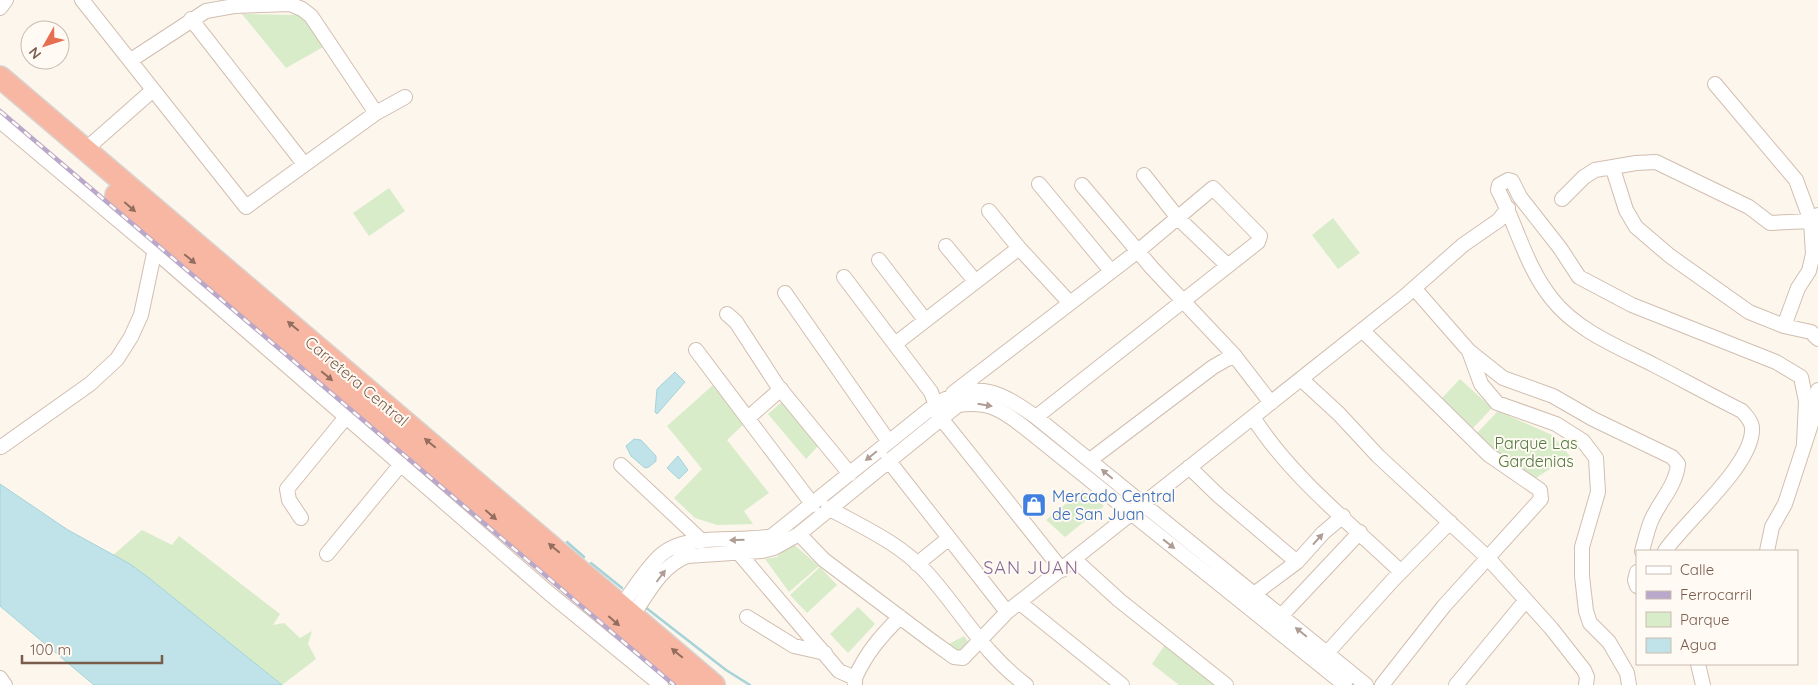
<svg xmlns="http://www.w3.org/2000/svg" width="1818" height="685" font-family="Quicksand,sans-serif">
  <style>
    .green { fill: #d8ecc9 }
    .water { fill: #bfe3e8; stroke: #a5d3da }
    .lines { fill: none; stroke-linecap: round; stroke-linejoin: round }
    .stream { stroke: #a5d3da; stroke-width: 2.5 }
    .minor-casing { stroke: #d1beb0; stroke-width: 16 }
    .highway-casing { stroke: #dad1cd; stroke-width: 24 }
    .minor { stroke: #fff; stroke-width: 14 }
    .highway { stroke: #f7b7a3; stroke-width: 21 }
    .rail-casing { stroke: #b9a8c9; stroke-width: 4.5 }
    .rail { stroke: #fffaf3; stroke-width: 2.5; stroke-dasharray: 8; stroke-linecap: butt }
    .oneway { fill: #936e5e }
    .oneway2 { fill: #af9d94 }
    .labels { text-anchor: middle; stroke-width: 4; stroke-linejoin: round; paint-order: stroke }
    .street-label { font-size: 16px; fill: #7a5c4d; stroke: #fffaf3 }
    .park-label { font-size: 16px; fill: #537a41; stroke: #fffaf3 }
    .shop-label { font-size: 16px; fill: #366cbe; stroke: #fffaf3; text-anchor: start }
    .neighbourhood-label { font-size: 18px; letter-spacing: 1px; fill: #846695; stroke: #fffaf3 }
  </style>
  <rect width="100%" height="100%" fill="#fdf6ec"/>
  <!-- green -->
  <path class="green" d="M242 14 299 15 304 19 325 46 286 68Z
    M389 188 405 211 369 236 353 213Z
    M1333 218 1360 253 1338 269 1312 235Z
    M1460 379 1492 408 1473 428 1442 398Z
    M713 385 744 424 727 440 769 493 744 511 753 524 717 525 695 518 674 498 702 469 667 426Z
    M784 400 819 445 806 459 768 414Z
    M1498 411 1552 435 1570 456 1536 478 1498 454 1477 433Z
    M1083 490 1104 506 1065 537 1046 520Z
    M142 530 172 545 179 536 280 614 273 625 284 623 300 638 312 631 308 644 316 659 282 685 149 578 130 564 112 556Z
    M792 543 819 566 789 592 765 559 777 557Z
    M820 567 837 585 807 613 790 595Z
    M858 607 875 624 848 653 830 634Z
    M964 636 970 644 960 654 945 646Z
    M1166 643 1219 685H1179L1152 664Z"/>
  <!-- water -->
  <path class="water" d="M675 372 685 382 657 414 655 412 657 389Z
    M634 439 641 440 656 456V461L649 467 645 468 631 456 626 446Z
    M678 456 688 470 679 479 667 468Z
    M0 484 68 530 130 564 149 578 282 685H94L0 606Z"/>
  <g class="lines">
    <!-- stream -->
    <path class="stream" d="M567 542 584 557
      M591 563 622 588
      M645 607 726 670 750 685"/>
    <defs>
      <path id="minor" d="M82 0 246 207 376 113 405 97
        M0 8 6 0
        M191 19 304 164
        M131 60 206 11 234 6 290 4 302 9 311 16 376 113
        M1715 84 1796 180 1811 221 1813 254 1809 271 1798 288 1784 326
        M0 121 156 252 550 594 661 685
        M85 150 153 90
        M1613 169 1626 210 1636 227 1670 256 1749 312 1784 326 1811 332 1818 339
        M1144 175 1178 218 1227 265
        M1039 184 1111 271
        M1082 185 1152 268 1234 355 1271 403
        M1562 199 1584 177 1595 170 1636 163 1656 162 1749 207 1770 223 1811 221 1818 215
        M989 211 1019 248 1069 302
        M946 246 975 281
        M879 260 925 320
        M844 277 931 392 940 417 1062 570
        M1414 288 1469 351 1503 378 1553 396 1593 419 1672 457 1678 464C1676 486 1659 502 1651 521 1647 531 1645 541 1642 551
        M785 293 889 442
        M727 314 736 322 777 385 850 474
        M1362 330 1489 455 1540 490 1541 499 1444 606 1382 685
        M895 344 1019 248
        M696 350 813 505
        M1469 351 1481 384 1497 403 1556 424 1583 441 1596 458 1598 492 1582 547V576L1586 611 1590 623 1609 642 1616 654 1627 673 1629 685
        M1301 379 1339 414 1378 456 1488 558 1551 628 1584 670 1587 677 1586 685
        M953 393 1138 251 1213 188 1260 236 1258 242 1036 417
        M1253 417C1288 474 1352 525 1401 572
        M748 418 781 389
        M1 447 90 384 117 359 131 337 141 315 156 244
        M888 460 1007 612
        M1090 460 1213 367 1234 355
        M621 465 702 541
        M1189 467 1219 496 1297 562
        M828 508C863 527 901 544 927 573 963 613 982 652 1026 685
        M301 518 289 500 287 489 346 417
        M799 534 824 560 929 639 954 657 963 658 1007 612 1404 297 1463 245 1499 220 1508 208
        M1665 551C1684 522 1755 464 1752 427 1751 420 1746 416 1742 411 1712 396 1683 380 1654 365 1619 347 1577 331 1552 299 1526 267 1517 226 1498 190L1499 185 1508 180 1512 181 1520 197 1560 248 1579 277 1632 305 1776 362 1801 377 1806 401 1804 444
        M1767 551 1772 527 1785 504 1817 406 1818 390
        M738 552 839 671 855 678V685
        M327 554 401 464
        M1074 559 1119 600 1226 685
        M917 564 948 539
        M1637 572 1635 580 1637 586
        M1254 594 1297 562 1323 533 1343 516
        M1020 603 1122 685
        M621 606C634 589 646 568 662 554 688 532 740 543 772 536L936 404C979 379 1000 392 1036 417L1366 685
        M633 615C648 593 661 566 687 556L762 551 774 548 799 534 958 405C988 401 1001 409 1024 427L1345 685
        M1281 616 1360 532
        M747 617 794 646 825 653
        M1327 653 1392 581 1450 522
        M1698 664 1703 685
        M0 678 5 685
        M855 678C866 653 881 636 900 617
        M1456 685 1526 600"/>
      <path id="highway" d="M0 77 714 685
        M116 195 689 685"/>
    </defs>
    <!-- minor casing -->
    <use href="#minor" class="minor-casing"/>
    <!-- highway casing -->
    <use href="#highway" class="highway-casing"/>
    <!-- minor -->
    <use href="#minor" class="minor"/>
    <!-- highway -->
    <use href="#highway" class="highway"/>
    <defs>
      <path id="rail" d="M0 111 674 685"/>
    </defs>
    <!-- rail casing -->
    <use href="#rail" class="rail-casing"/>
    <!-- rail -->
    <use href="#rail" class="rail"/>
  </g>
  <!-- one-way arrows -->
  <defs><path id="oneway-solid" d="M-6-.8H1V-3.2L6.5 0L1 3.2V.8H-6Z" transform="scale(1.25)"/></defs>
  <g class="oneway">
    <use href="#oneway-solid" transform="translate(130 207) rotate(41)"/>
    <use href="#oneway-solid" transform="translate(190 259) rotate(40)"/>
    <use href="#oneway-solid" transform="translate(293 326) rotate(-140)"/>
    <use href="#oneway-solid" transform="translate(327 376) rotate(40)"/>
    <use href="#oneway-solid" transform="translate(430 443) rotate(-140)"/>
    <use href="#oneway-solid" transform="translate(491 515) rotate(41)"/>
    <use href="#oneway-solid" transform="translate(554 548) rotate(-140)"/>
    <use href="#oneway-solid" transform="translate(614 621) rotate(41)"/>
    <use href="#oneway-solid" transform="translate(677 653) rotate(-140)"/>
  </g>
  <g class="oneway2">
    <use href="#oneway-solid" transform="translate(985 405) rotate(9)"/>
    <use href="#oneway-solid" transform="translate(871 456) rotate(141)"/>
    <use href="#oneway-solid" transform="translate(1107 474) rotate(-140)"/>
    <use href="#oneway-solid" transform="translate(1318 539) rotate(-48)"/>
    <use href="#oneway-solid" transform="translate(737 540) rotate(178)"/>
    <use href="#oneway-solid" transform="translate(1169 544) rotate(38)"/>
    <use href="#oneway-solid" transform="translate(661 576) rotate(-53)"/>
    <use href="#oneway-solid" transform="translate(1301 632) rotate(-141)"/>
  </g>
  <!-- icons -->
  <defs>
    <symbol id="shop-square" viewBox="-11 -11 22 22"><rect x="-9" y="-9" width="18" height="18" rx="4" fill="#3f7fe0" stroke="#fffaf3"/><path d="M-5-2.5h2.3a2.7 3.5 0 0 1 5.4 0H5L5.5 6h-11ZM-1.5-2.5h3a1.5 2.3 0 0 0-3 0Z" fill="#fff"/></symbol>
  </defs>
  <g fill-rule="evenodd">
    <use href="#shop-square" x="1020" y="491" width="28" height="28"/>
  </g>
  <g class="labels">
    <!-- street labels -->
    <g class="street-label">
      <text transform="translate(357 381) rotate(40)" y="6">Carretera Central</text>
    </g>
    <!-- park labels -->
    <g class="park-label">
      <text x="1536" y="449">Parque Las<tspan x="1536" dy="18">Gardenias</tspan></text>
    </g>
    <!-- shop labels -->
    <g class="shop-label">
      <text x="1052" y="502">Mercado Central<tspan x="1052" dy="18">de San Juan</tspan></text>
    </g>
    <!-- neighbourhood labels -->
    <g class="neighbourhood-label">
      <text x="1031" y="574">SAN JUAN</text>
    </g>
  </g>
  <!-- legend -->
  <rect x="1636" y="550" width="162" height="115" fill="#fffaf3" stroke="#cabbb1"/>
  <rect x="1646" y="566" width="25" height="8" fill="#ffffff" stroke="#cabbb1"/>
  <text x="1680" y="575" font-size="15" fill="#7a5c4d">Calle</text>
  <rect x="1646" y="591" width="25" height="8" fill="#b9a8c9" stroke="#cabbb1"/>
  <text x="1680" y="600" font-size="15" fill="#7a5c4d">Ferrocarril</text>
  <rect x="1646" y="612" width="25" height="15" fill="#d8ecc9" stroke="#cabbb1"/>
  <text x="1680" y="625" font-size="15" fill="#7a5c4d">Parque</text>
  <rect x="1646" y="638" width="25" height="15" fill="#bfe3e8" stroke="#cabbb1"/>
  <text x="1680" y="650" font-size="15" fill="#7a5c4d">Agua</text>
  <!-- north arrow -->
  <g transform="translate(45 45) rotate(231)"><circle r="24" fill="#fffaf3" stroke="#cabbb1"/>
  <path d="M0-4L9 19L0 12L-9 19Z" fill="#e76f51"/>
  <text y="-8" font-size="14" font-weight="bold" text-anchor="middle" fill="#7a5c4d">N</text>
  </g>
  <!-- scale -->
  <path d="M22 655v8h140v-8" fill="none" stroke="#7a5c4d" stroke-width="2.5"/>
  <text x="30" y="655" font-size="15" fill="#7a5c4d" stroke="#fffaf3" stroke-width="4" paint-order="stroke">100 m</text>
</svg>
